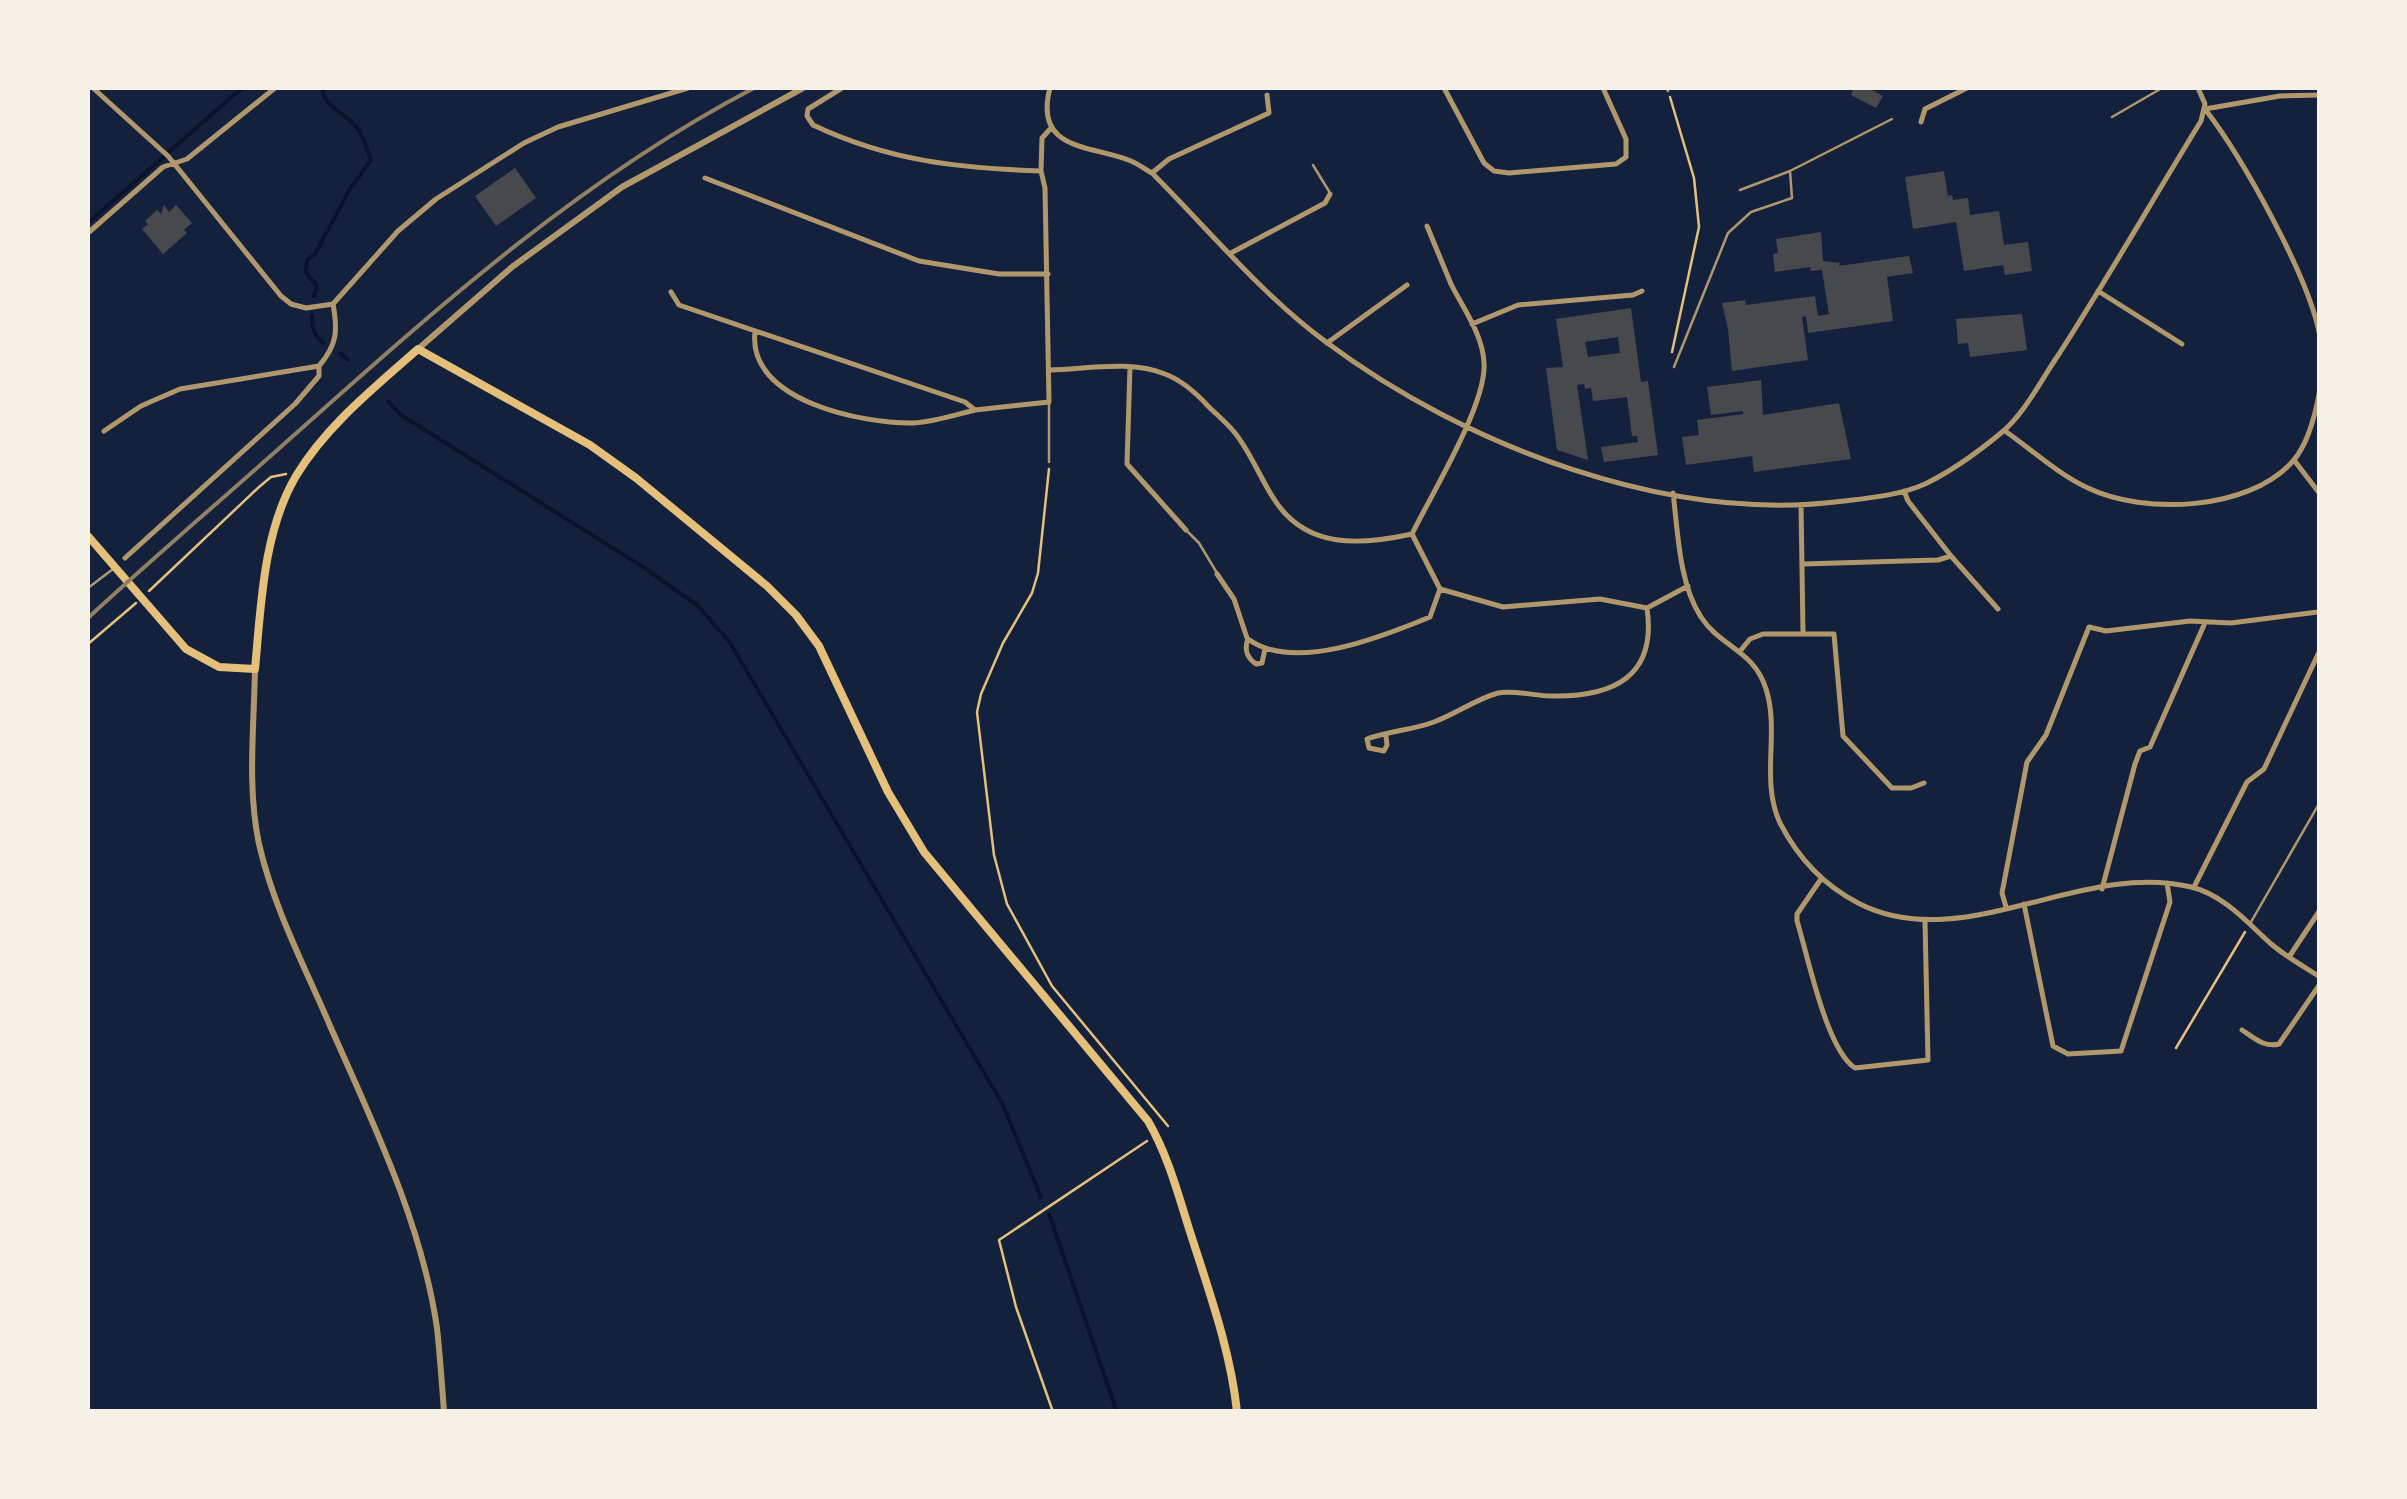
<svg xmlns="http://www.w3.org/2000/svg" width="2407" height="1499" font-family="'Fira Sans Condensed',sans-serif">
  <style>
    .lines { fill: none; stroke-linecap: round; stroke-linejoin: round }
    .stream { stroke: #0b132b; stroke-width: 4 }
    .building { fill: #48494c; fill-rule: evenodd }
    .path { stroke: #e5c07b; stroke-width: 2.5 }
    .service { stroke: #b1986c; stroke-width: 2.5 }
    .minor { stroke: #b1986c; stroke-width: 5 }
    .tertiary { stroke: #b1986c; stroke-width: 6 }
    .secondary { stroke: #e5c07b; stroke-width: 8 }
    .rail { stroke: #918062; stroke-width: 4 }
  </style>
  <rect width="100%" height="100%" fill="#14213d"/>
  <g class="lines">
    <!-- stream -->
    <path class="stream" d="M88 223 242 88
      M314 296 317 286 306 272 307 260 315 254 350 189 371 160C367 150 364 138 358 129 347 113 324 108 322 88
      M312 315C312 327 313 336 324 343
      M340 353 348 360
      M388 401 401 415 643 567 697 605 729 641 1002 1103 1041 1197
      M1049 1214 1117 1412"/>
  </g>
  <!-- building -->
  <path class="building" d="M1850 88H1868L1883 96 1876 108 1851 95 1853 90Z
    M515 168 536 198 496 226 475 196Z
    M1944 171 1948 196 1952 195 1953 200 1968 198 1970 215 1999 211 2004 245 2028 242 2032 271 2005 275 2003 265 1964 271 1956 222 1913 229 1905 177Z
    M164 205 169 212 176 205 192 223 184 230 187 233 163 254 142 229 148 224 145 221 157 210 161 214Z
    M1821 232 1823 261 1840 263 1839 266 1909 256 1913 273 1887 277 1893 321 1808 333 1806 316 1802 317 1808 360 1732 371 1728 329 1722 303 1745 300 1746 305 1815 296 1818 316 1829 314 1822 270 1811 271 1810 267 1775 272 1773 254 1778 253 1776 239Z
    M1631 308 1641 382 1648 381 1658 455 1604 462 1601 447 1638 442 1637 436H1632L1627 397 1593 401 1591 388 1585 389 1584 384 1577 385 1588 460 1557 450 1546 368 1563 367 1556 319ZM1618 337 1620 353 1588 357 1585 342Z
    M2022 314 2027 350 1970 357 1968 343 1958 344 1956 319Z
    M1761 380 1763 415 1839 403 1851 459 1754 472 1752 456 1686 465 1682 437 1699 435 1697 420 1743 414V411L1711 415 1707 387Z"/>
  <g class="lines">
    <!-- path -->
    <path class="path" d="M1670 97 1694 178 1699 227 1672 352
      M1049 469 1038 573 1032 593 1003 643 981 694 977 712 994 855 1007 904 1052 986 1168 1126
      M149 591 259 487 271 477 286 474
      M88 644 136 603
      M2176 1048 2245 932
      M1053 1412 1016 1307 999 1240 1147 1141"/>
    <!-- service -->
    <path class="service" d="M1666 88 1668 91
      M2112 117 2162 88
      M1313 165 1330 193
      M1740 190 1790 171 1892 119
      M1674 367 1728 233 1751 212 1792 198 1790 171
      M1049 462V403
      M1187 531 1199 543 1217 573
      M88 588 113 569
      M2251 922 2320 802"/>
    <!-- minor -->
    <path class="minor" d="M93 88 168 156 281 296 291 304 306 308 333 304 398 231 436 199 524 143 558 127 688 88
      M842 88 808 109 807 116 813 125C889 161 958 168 1040 171
      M1050 88C1033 152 1093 145 1131 161 1138 164 1145 169 1152 173 1209 230 1261 294 1326 342 1465 446 1669 524 1844 501 1869 498 1901 495 1925 484 1952 471 1978 452 2001 433 2025 413 2041 380 2059 354 2108 278 2153 199 2201 121L2205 104 2198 88
      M1444 88 1484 163 1494 171 1509 173 1616 164 1626 157V139L1603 88
      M2205 109C2242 157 2310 278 2320 337
      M2205 109 2280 96 2320 95
      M1921 122 1925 109 1967 88
      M1152 173 1169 159 1269 113 1267 95
      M705 178 919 261 999 274H1048
      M88 233 163 167 187 159 275 88
      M1231 253 1325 203 1330 194
      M2098 291 2182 344
      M671 292 679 305 965 402 975 410 1049 402 1045 188 1041 171 1042 138 1052 127
      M1472 324 1518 305 1633 295 1642 291
      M755 332C747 401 863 424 914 423 934 422 955 415 975 410
      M1327 343 1407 285
      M1130 367 1127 464 1186 530
      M1051 370C1087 369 1131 360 1165 374 1181 380 1197 394 1208 406 1217 415 1227 423 1235 433 1251 453 1260 478 1274 499 1306 550 1362 545 1412 534 1431 495 1487 404 1484 363 1483 335 1463 308 1451 284 1443 265 1435 245 1427 226
      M104 431 141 406 180 389 319 366C337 345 338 331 333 304
      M2005 431C2031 449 2059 475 2088 488 2144 515 2249 511 2293 461 2309 443 2316 412 2320 389
      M2294 460 2320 494
      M1904 491 1908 501 1951 556
      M1673 493C1678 532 1679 584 1701 617 1720 647 1754 650 1766 689 1780 732 1760 780 1780 823 1798 858 1823 885 1858 903 1962 957 2081 860 2191 887 2222 894 2247 922 2270 943 2285 956 2303 966 2320 977
      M1801 505 1803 632
      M1412 534 1440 589 1503 607 1600 599 1647 608 1688 586
      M125 558 295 404 319 376V366
      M1803 564 1938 560 1951 556 1998 609
      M1217 574 1234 599 1247 638
      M2320 606V621
      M1265 649 1262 663 1256 664C1247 658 1244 649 1248 639 1294 673 1384 636 1430 617L1440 589
      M1741 650 1750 639 1763 634H1834L1843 736 1892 788H1911L1924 783
      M1386 736 1387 745 1384 751 1369 748 1367 739C1388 731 1413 730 1434 722 1456 714 1476 699 1498 693 1515 690 1535 696 1552 696 1613 697 1657 677 1647 608
      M1821 879 1797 914V921C1808 956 1826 1049 1855 1068L1928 1060 1925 921
      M2194 887 2247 782 2264 769 2320 650
      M2102 889 2135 764 2140 751 2150 747 2204 625
      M2024 904 2053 1046 2068 1054 2121 1051 2170 902 2167 883
      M2006 907 2002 893 2027 762 2046 735 2089 627 2106 631 2190 621 2231 623 2318 612
      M2289 957 2320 910
      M2242 1030C2253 1037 2264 1048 2279 1044L2320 984"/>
    <!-- tertiary -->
    <path class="tertiary" d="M418 349 512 267 622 187 803 88
      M255 669C254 727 247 788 259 844 274 909 305 967 331 1028 373 1123 422 1224 437 1328 440 1356 442 1384 444 1412"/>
    <!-- secondary -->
    <path class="secondary" d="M88 536 186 649 219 667 255 669C261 606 263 532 296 476 326 426 375 387 418 349L590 445 636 478 767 586 796 615 819 646 888 792 924 852 1148 1121C1169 1157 1179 1198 1192 1238 1210 1294 1231 1353 1237 1412"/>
    <!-- rail -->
    <path class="rail" d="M88 618C155 556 225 497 293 436 438 307 582 178 754 88"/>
  </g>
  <!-- border -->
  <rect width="2407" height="1499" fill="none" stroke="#f6f1e7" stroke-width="180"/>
</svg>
